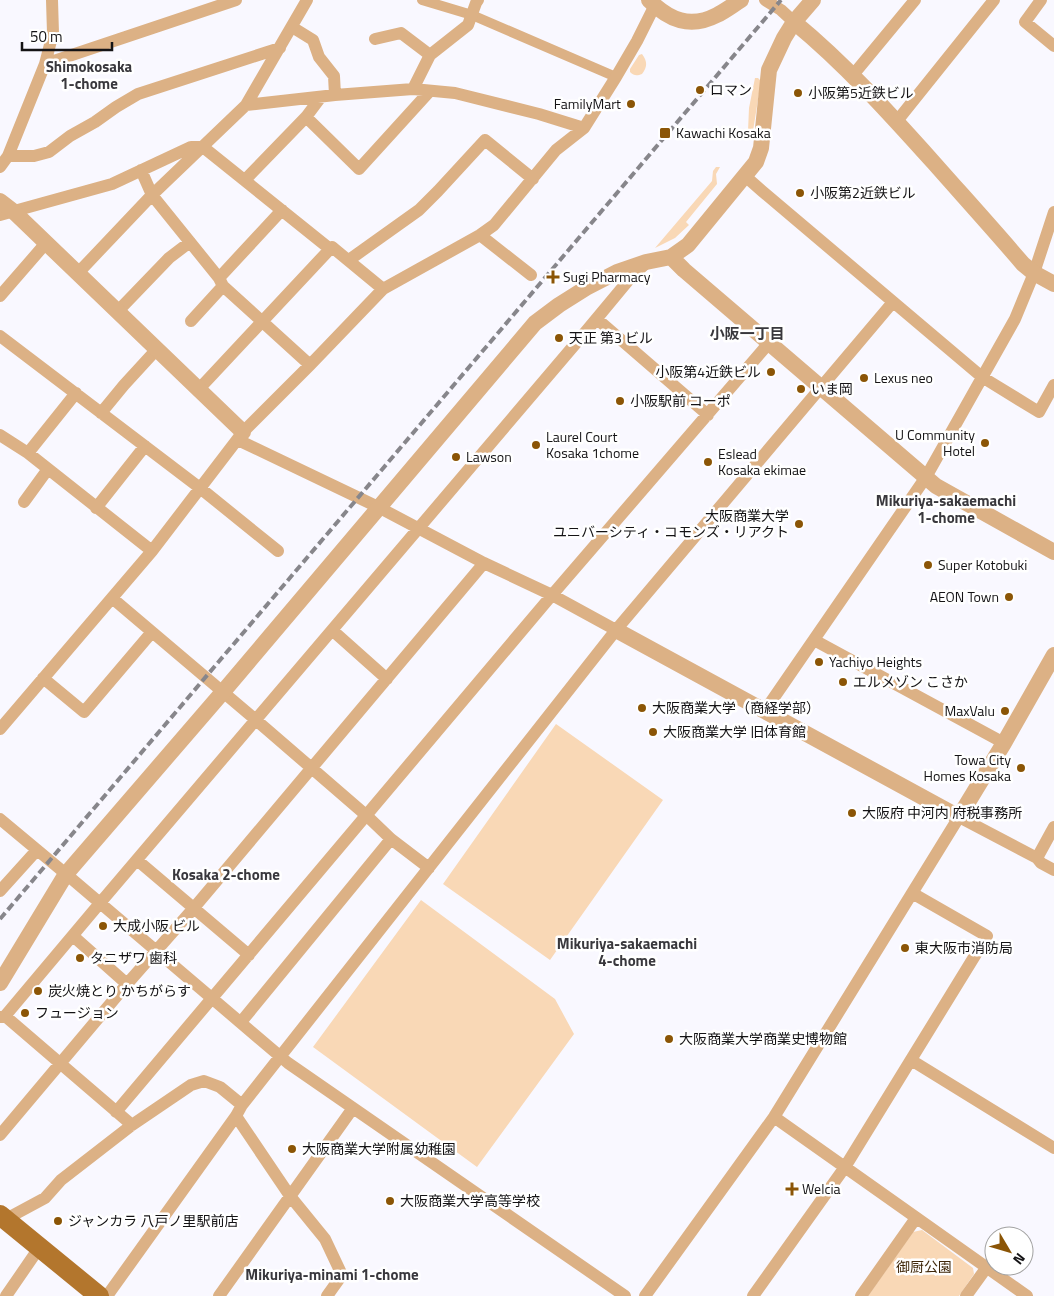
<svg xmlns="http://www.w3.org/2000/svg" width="1054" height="1296" font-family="'Titillium Web','Noto Sans JP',sans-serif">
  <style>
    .green { fill: #f9d8b6 }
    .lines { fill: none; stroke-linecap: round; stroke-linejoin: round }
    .pedestrian { stroke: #dcb185; stroke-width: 10 }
    .minor { stroke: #dcb185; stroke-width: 12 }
    .tertiary { stroke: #dcb185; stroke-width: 16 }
    .primary { stroke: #b3762d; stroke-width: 20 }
    .rail { stroke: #87868b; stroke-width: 4; stroke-dasharray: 8 4; stroke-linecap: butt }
    .poi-dot { fill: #8b5506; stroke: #fff; stroke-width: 2 }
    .labels { text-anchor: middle; stroke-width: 5; stroke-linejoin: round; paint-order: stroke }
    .poi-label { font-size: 14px; fill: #141315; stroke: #fff; text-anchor: start }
    .park-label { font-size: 14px; fill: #3f2709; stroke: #fff }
    .neighbourhood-label { font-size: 15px; font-weight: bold; fill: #39383d; stroke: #fff }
  </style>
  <rect width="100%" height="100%" fill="#f9f8ff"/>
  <!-- green -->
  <path class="green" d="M642 54C648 62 647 67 642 74 637 76 634 76 630 72V69L639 55Z
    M755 78H758L761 81 753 131 751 133 748 131 749 108Z
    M716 167H720L716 174 717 184 686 222 689 225 675 238 655 248 712 181 713 171Z
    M556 724 663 800 550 960 443 884Z
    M421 900 555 999 574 1034 477 1167 313 1047Z
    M922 1230 973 1268 974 1274 959 1296H868L913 1232Z"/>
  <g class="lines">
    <!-- pedestrian -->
    <path class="pedestrian" d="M422 0 472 15 616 77"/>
    <!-- minor -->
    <path class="minor" d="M765 0 781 10 794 22
      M1041 0 1025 22 1054 46
      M292 27 313 40 319 57 334 76 335 95
      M375 39 401 33 430 55
      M45 64 53 33 52 0
      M853 75 915 0
      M413 89 430 55 468 25 476 3 478 0
      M246 105 335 95 413 89 455 93 539 114 584 128
      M306 117 359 169 429 92
      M897 121 994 0
      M8 156H34L49 152 70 136 95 122 116 107 138 94 280 48
      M0 167 8 156 45 64 236 0
      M141 170 152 195 219 278 223 286 310 365
      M745 176 762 191 982 377 1039 412 1054 385
      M245 180 306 117 321 97
      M0 215 112 184 191 147H203L330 249 332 247 383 289
      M480 235 531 275
      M349 260 419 210 438 191 485 140 533 179
      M78 273 152 195 246 105 307 0
      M219 278 282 210
      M0 296 46 243
      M118 311 169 258 190 242
      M597 319 708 415
      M191 321 223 286
      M0 336 200 488 278 551
      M199 389 330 249
      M101 413 124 385 157 349
      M0 435 28 453 152 551
      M238 440 378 507 484 563 552 595 616 630
      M28 453 76 393
      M24 502 48 469
      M96 508 145 446
      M112 598 256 720 367 816 391 839 429 868
      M332 630 387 679
      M814 640 1004 743
      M43 678 84 712 152 632
      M764 712 926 477 1015 319 1034 273 1054 212
      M0 729 152 551 243 432 310 365 383 289 480 235 494 225 556 150 584 128 616 77 637 41 655 5
      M0 819 66 874 288 1063 625 1296
      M1037 858 1054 827
      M137 860 249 955
      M0 891 37 850
      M73 936 127 984
      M5 1016 132 1125
      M0 1017 5 1016 100 903 588 329 632 276 645 264
      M241 1022 391 839
      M911 1060 1054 1148
      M116 1112 552 595 769 343
      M236 1116 290 1196 325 1239 342 1275 327 1296
      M774 1117 1027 1296
      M0 1135 127 984 193 909 484 563
      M6 1219 45 1198 61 1180 132 1125 191 1085 204 1081 220 1087 242 1105
      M6 1296 39 1248
      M107 1296 236 1116 242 1105 616 630 893 302
      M219 1296 353 1108
      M645 1296 774 1117 959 817 1037 858 1041 863 1054 870
      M753 1296 845 1167 987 936 912 893
      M861 1296 916 1218
      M966 1296 987 1267"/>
    <!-- tertiary -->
    <path class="tertiary" d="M649 0C669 20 690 29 717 15 725 11 733 5 741 0
      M794 22C845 64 890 114 934 163 964 197 994 230 1023 264L1034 273 1054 284
      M0 201 13 211 243 432
      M671 257 684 270 936 486 1054 552
      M616 630 959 817 1004 743 1054 655
      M0 983 66 874 222 693 535 323 559 305 586 288 617 272 646 262 671 257 688 245 756 162 761 148 769 70 784 38 794 22 813 0"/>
    <!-- primary -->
    <path class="primary" d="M0 1215 99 1296"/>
    <!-- rail -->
    <path class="rail" d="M0 919 781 0"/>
  </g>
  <!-- markers -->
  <g class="poi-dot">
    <circle cx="700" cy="90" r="5"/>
    <circle cx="798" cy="93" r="5"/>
    <circle cx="631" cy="104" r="5"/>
    <rect x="659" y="127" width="12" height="12" rx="2.5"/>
    <circle cx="800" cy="193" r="5"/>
    <path d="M550.5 269.5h5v5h5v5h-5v5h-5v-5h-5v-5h5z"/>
    <circle cx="559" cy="338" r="5"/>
    <circle cx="771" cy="372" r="5"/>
    <circle cx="864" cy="378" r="5"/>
    <circle cx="801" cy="389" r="5"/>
    <circle cx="620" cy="401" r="5"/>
    <circle cx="985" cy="443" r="5"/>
    <circle cx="536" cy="445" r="5"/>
    <circle cx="456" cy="457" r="5"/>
    <circle cx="708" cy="462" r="5"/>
    <circle cx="799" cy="524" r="5"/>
    <circle cx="928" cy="565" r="5"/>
    <circle cx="1009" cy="597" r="5"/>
    <circle cx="819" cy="662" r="5"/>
    <circle cx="843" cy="682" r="5"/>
    <circle cx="642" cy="708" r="5"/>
    <circle cx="1005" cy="711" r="5"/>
    <circle cx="653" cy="732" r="5"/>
    <circle cx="1021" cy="768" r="5"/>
    <circle cx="852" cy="813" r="5"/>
    <circle cx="103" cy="926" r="5"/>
    <circle cx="905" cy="948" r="5"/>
    <circle cx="80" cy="958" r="5"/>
    <circle cx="38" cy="991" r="5"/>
    <circle cx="25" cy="1013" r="5"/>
    <circle cx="669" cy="1039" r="5"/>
    <circle cx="292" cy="1149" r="5"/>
    <path d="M789.5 1181.5h5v5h5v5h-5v5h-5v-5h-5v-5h5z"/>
    <circle cx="390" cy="1201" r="5"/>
    <circle cx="58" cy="1221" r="5"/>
  </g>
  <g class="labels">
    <!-- poi labels -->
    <g class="poi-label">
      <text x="710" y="95">ロマン</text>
      <text x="808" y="98">小阪第5近鉄ビル</text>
      <text x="621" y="109" text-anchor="end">FamilyMart</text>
      <text x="676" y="138">Kawachi Kosaka</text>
      <text x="810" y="198">小阪第2近鉄ビル</text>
      <text x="563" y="282">Sugi Pharmacy</text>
      <text x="569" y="343">天正 第3 ビル</text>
      <text x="761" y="377" text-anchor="end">小阪第4近鉄ビル</text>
      <text x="874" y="383">Lexus neo</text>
      <text x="811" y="394">いま岡</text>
      <text x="630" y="406">小阪駅前 コーポ</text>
      <text x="975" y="440" text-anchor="end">U Community<tspan x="975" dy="16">Hotel</tspan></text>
      <text x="546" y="442">Laurel Court<tspan x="546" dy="16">Kosaka 1chome</tspan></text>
      <text x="718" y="459">Eslead<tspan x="718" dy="16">Kosaka ekimae</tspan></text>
      <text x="466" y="462">Lawson</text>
      <text x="789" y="521" text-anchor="end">大阪商業大学<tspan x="789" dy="16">ユニバーシティ・コモンズ・リアクト</tspan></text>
      <text x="938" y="570">Super Kotobuki</text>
      <text x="999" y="602" text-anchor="end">AEON Town</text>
      <text x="829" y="667">Yachiyo Heights</text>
      <text x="853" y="687">エルメゾン こさか</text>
      <text x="652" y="713">大阪商業大学（商経学部）</text>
      <text x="995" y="716" text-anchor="end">MaxValu</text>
      <text x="663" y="737">大阪商業大学 旧体育館</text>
      <text x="1011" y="765" text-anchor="end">Towa City<tspan x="1011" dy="16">Homes Kosaka</tspan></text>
      <text x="862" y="818">大阪府 中河内 府税事務所</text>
      <text x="113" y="931">大成小阪 ビル</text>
      <text x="915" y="953">東大阪市消防局</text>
      <text x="90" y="963">タニザワ 歯科</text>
      <text x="48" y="996">炭火焼とり かちがらす</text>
      <text x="35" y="1018">フュージョン</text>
      <text x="679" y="1044">大阪商業大学商業史博物館</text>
      <text x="302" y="1154">大阪商業大学附属幼稚園</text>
      <text x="802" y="1194">Welcia</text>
      <text x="400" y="1206">大阪商業大学高等学校</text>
      <text x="68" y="1226">ジャンカラ 八戸ノ里駅前店</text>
    </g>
    <!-- park labels -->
    <g class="park-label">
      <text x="924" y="1272">御厨公園</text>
    </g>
    <!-- neighbourhood labels -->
    <g class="neighbourhood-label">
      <text x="89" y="72">Shimokosaka<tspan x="89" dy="17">1-chome</tspan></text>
      <text x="747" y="339">小阪一丁目</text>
      <text x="946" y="506">Mikuriya-sakaemachi<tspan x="946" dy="17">1-chome</tspan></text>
      <text x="226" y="880">Kosaka 2-chome</text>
      <text x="627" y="949">Mikuriya-sakaemachi<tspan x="627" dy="17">4-chome</tspan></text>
      <text x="332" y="1280">Mikuriya-minami 1-chome</text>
    </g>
  </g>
  <!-- north arrow -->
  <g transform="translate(1009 1251) rotate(128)"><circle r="24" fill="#ffffff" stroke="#a1a1a1"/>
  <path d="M0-4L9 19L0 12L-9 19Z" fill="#8b5506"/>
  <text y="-8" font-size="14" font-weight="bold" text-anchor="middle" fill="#141315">N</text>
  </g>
  <!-- scale -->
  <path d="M22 42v8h90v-8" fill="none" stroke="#141315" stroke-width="2.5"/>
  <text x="30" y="42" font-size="15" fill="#141315" stroke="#ffffff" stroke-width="4" paint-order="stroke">50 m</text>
</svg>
